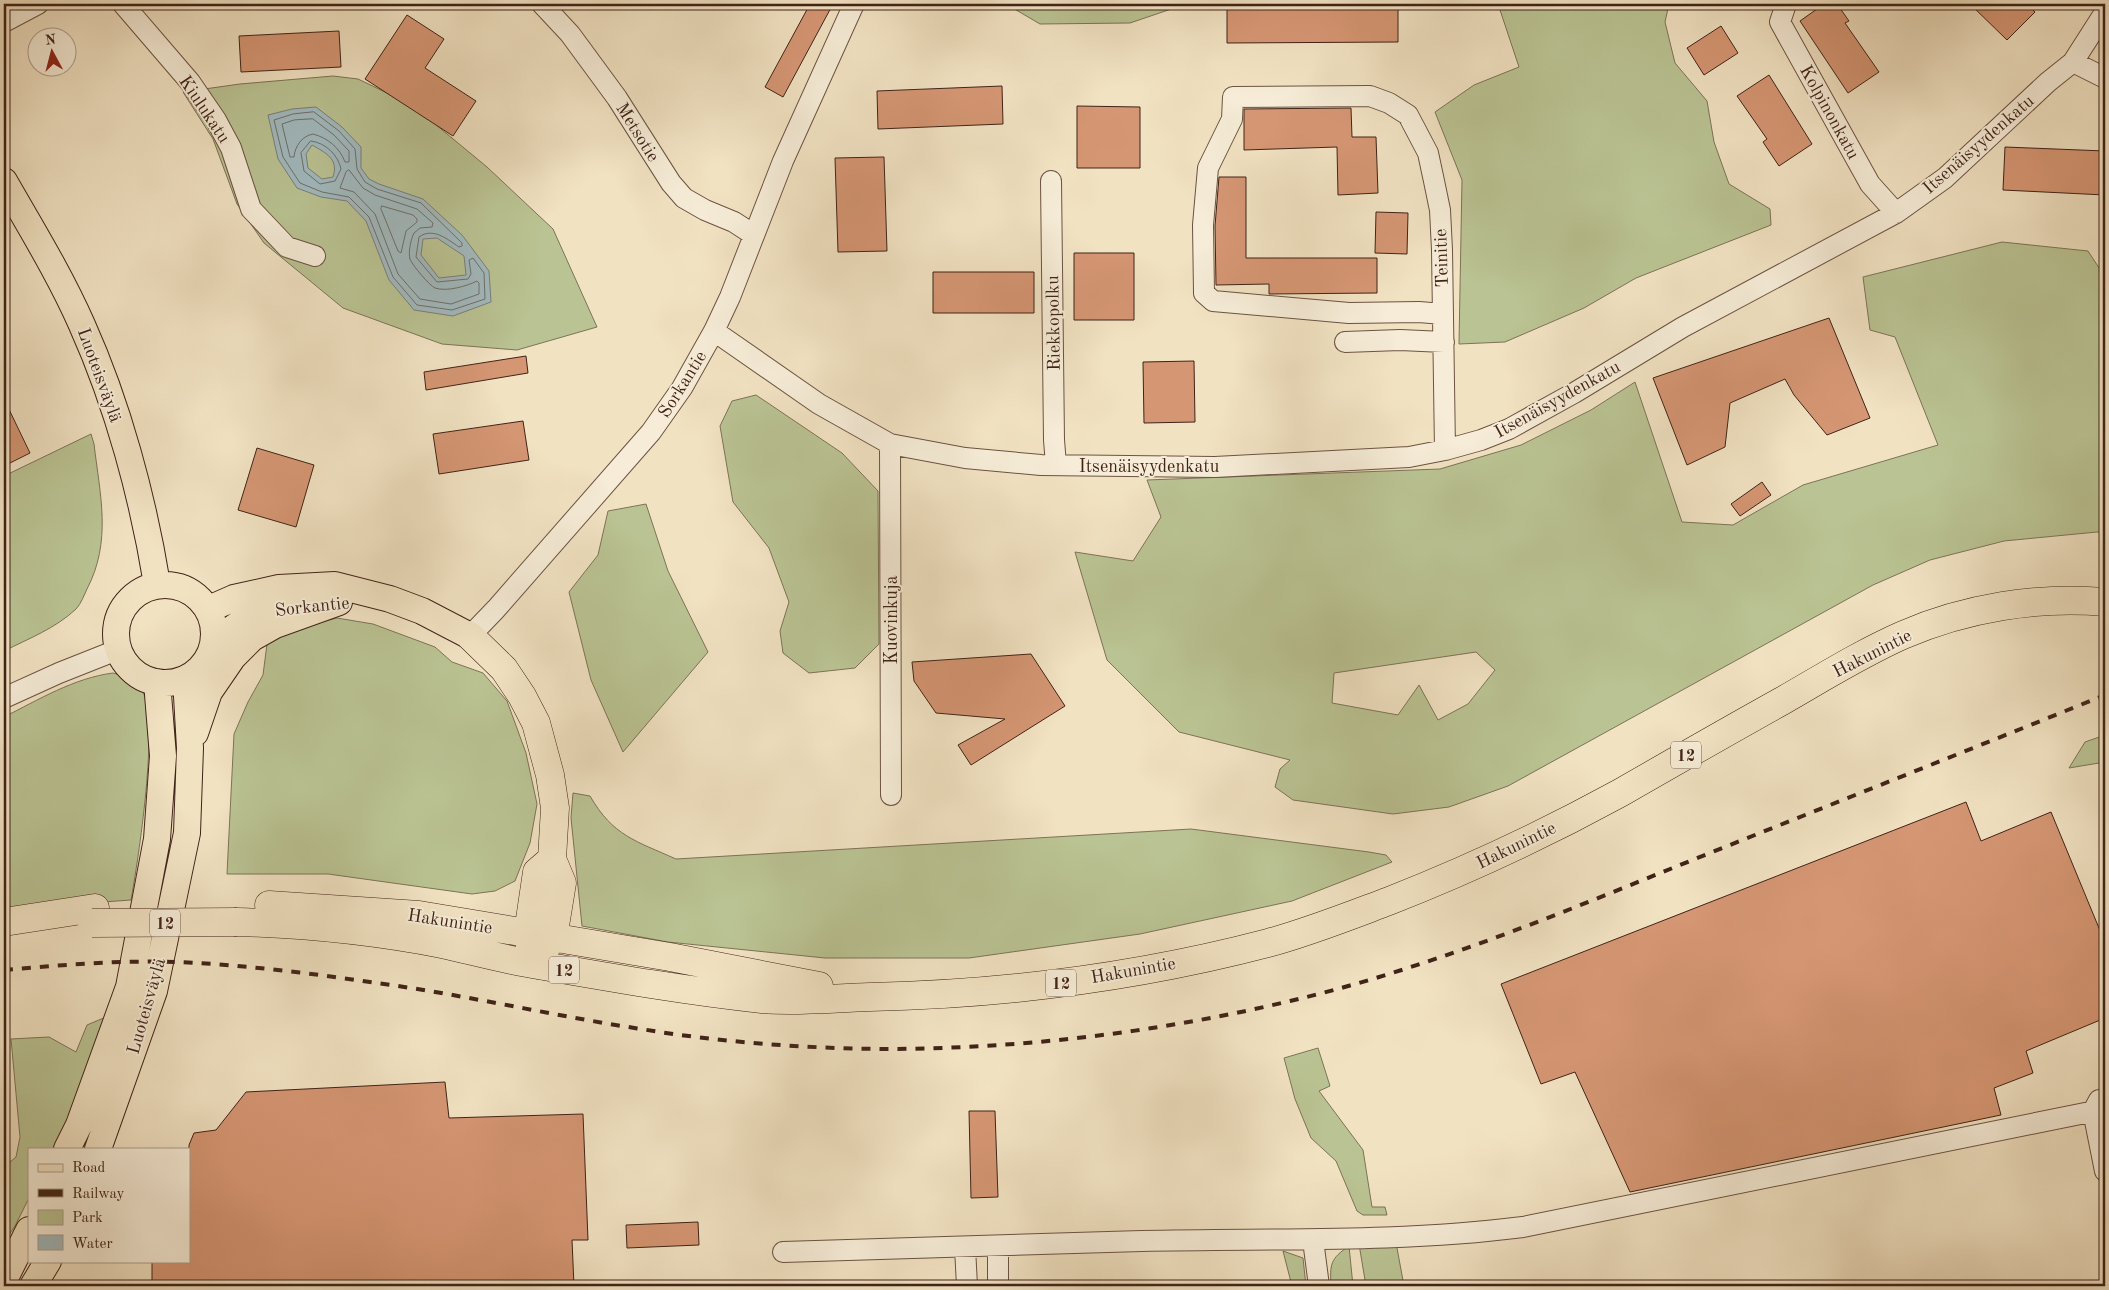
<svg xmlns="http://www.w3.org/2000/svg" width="2109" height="1290" font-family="'Old Standard TT',serif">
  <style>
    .green { fill: #bac393; stroke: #7d7356; fill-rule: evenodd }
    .water { fill: #a1babf; stroke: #7a7e7c; fill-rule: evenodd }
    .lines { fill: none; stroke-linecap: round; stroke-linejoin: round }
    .shore { stroke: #706e6c; stroke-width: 1 }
    .building { fill: #d59673; stroke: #402318 }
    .minor-casing { stroke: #6c5342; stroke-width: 22 }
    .major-casing { stroke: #402318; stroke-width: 28 }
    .highway-casing { stroke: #402318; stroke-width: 29 }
    .minor { stroke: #f6ecd7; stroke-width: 20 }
    .major { stroke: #f1e2c2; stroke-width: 26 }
    .highway { stroke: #f1e2c2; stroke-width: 28 }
    .rail { stroke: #402318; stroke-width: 4; stroke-dasharray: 9 9; stroke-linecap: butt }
    .highway-bridge-casing { stroke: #402318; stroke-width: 29; stroke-linecap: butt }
    .highway-bridge { stroke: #f1e2c2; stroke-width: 28 }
    .labels { text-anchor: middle; stroke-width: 4; stroke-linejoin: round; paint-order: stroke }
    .shield { fill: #f6ecd7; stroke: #775f51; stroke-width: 1 }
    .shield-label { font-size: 16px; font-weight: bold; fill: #402318 }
    .street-label { font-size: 18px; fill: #402318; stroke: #f6ecd7 }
  </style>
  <rect width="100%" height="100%" fill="#f1e2c2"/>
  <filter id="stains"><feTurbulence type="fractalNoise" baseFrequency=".004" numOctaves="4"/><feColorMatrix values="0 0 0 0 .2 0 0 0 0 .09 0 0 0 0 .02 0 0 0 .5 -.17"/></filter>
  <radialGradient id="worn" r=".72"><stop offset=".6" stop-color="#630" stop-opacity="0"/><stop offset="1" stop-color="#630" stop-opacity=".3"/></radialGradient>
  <!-- green -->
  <path class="green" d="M1006 4H1186L1130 23 1040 24Z
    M1498 4H1669L1665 22 1675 63 1707 101 1714 142 1729 184 1770 209 1771 225 1636 278 1584 308 1505 342 1459 344 1462 180 1435 112 1474 85 1519 67Z
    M333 76 358 79 412 105 487 167 553 229 597 327 517 350 442 344 343 308 264 243 237 204 213 139 183 92 240 84Z
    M2002 242 2088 251 2105 277V533L2097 532 2004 541 1930 560 1873 585 1508 786 1449 807 1393 814 1293 800 1275 787 1280 769 1290 760 1179 732 1107 660 1075 552 1133 561 1161 517 1147 480 1440 469 1521 445 1591 410 1635 382 1682 522 1733 525 1803 485 1938 445 1895 337 1870 330 1863 277ZM1476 652 1495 670 1468 704 1438 720 1419 685 1398 715 1332 703 1334 673Z
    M756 395 842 453 878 491 879 644 855 668 809 673 783 653 780 631 789 602 769 548 733 502 720 426 732 401Z
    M91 434 94 444C100 495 112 541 87 589 84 595 81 604 76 609 56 628 28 639 4 651V476Z
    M646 504 668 571 708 652 623 752 591 680 569 592 598 555 608 511Z
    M337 618 373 624 435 647 452 662 483 673 507 701 526 753 537 804 530 843 515 881 495 891 472 894 328 874H227L234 734 248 702 263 675 267 644 287 631Z
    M113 673C124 676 136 679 142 690 160 720 138 861 131 900L4 909V717C38 700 74 678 113 673Z
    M2105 735V762L2069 768 2085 742Z
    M573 793 590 796C613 836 636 841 676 859L1191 829 1369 852 1386 855 1392 862 1292 901 1140 934 969 958H825L668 942 582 926 571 818Z
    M106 1017 68 1121 54 1149H29V1198L15 1226 4 1242V1167L16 1157 20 1137 11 1039 49 1037 76 1052 87 1025Z
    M1318 1048 1330 1086 1319 1091 1363 1150 1372 1207H1385L1387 1215H1363L1357 1211 1336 1161 1311 1138 1295 1099 1284 1058Z
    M1393 1243 1397 1248 1404 1286H1366L1359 1244Z
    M1349 1246 1353 1286H1331C1330 1264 1330 1259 1349 1246Z
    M1283 1251 1303 1258 1306 1286H1292Z"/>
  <!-- water -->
  <path class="water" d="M316 107 342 127 361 147V168L369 179 379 184 423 199 462 235 489 271 491 302 453 316 414 310 389 280 366 221 347 201 321 197 297 188 278 159 268 115 292 109ZM312 145C326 153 339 159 333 177L322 179 308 168 306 154ZM437 238 464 256 466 275 439 278 421 255 423 239Z"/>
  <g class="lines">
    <!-- shore -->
    <path class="shore" d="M314 112 339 131 355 149 357 169 365 182 377 189 421 203 462 243V246L459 247C447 239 433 227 419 237L416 257 437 282 468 279 471 274 469 260 473 258 484 273 485 299 452 310 417 305 393 277 369 217 349 197 322 192 300 183 283 157 274 120 293 114Z
      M313 119 334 135 349 151V162H345C340 148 328 138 313 134 302 136 295 146 294 157H290L282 124 294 120Z
      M311 141C326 143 338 155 341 169L335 181 320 184 304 171 301 153Z
      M349 170 363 188 375 195 417 209 433 223 432 227 420 228 414 233C411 239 408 252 410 259 412 265 430 286 435 288 447 292 467 286 477 281L479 283V294L451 304 420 299 398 274 375 214 354 192 340 188 346 172Z
      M382 206 413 215 417 219V222L406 231 401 253 398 251 381 209Z"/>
  </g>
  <!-- building -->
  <path class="building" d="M810 4H833L783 97 765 87Z
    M1227 4H1398V42L1227 43Z
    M1824 4H1837L1849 21 1845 23 1879 72 1848 93 1800 21Z
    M1970 4H2027L2035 12 2007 40Z
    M407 15 444 39 425 68 476 101 453 136 365 79Z
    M1721 26 1738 53 1704 75 1687 48Z
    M339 31 341 67 241 72 239 36Z
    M1769 75 1812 144 1779 166 1763 142 1767 139 1737 96Z
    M1002 86 1003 124 878 129 877 91Z
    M1077 106 1140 107V168H1077Z
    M1351 108 1352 137H1376L1378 193 1338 195 1337 147 1244 150V109Z
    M2005 147 2105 151V195L2003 190Z
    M884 157 887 251 838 252 835 158Z
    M1219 177H1246V258H1377V293L1269 294V284L1216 285 1215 226Z
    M1376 212 1408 213 1407 254 1375 253Z
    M1074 253H1134V320H1074Z
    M933 272H1034V313H933Z
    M1829 318 1870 418 1827 435 1794 395 1785 379 1730 403 1725 447 1687 465 1653 378Z
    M526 356 528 373 426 390 424 372Z
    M1194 361 1195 422 1144 423 1143 362Z
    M4 399 30 453 4 466Z
    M523 421 529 460 439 474 433 434Z
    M257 448 314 465 296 527 238 510Z
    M1762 482 1771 495 1740 516 1731 504Z
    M1031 654 1065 706 971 765 958 745 1005 719 936 713 914 681 912 662Z
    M1966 802 1981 841 2051 812 2101 933 2105 931V1018L2026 1051 2033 1073 1994 1088 2001 1115 1630 1192 1575 1072 1541 1084 1501 984Z
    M445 1082 449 1118 583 1114 588 1240H572L574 1286H152V1261H189V1145L194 1133 216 1130 246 1092Z
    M969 1111H995L998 1197 971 1198Z
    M698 1222 699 1245 627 1248 626 1225Z"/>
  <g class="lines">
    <defs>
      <path id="minor" d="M123 4 190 82 216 120 231 148 251 209 287 247 315 256
        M542 4 570 34 617 98 671 183 684 198 705 210 734 222 754 235
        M1786 4 1780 22 1870 184 1896 213
        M4 22 38 4
        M2073 62 2105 78
        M1051 181 1054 440 1056 465
        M1443 314 1419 312 1349 313 1213 301 1204 293 1203 225 1208 168 1232 119 1233 97 1370 96 1389 103 1408 115 1428 153 1434 181 1440 210 1442 250 1445 450
        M714 331 819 404 890 444 965 458 1041 465 1215 467 1409 457 1445 450 1481 440 1509 429 1574 393 1683 327 1896 213 1945 178 2048 82 2073 62 2105 12
        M1345 342 1400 340 1444 342
        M890 444 891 795
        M470 636 496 609 651 432 682 388 714 331 730 297 783 161 854 4
        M4 698 59 673 117 650
        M2099 1100 2093 1111 2105 1171
        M1313 1240 1319 1286
        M998 1246V1286
        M965 1247 967 1286
        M783 1252C902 1249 1022 1244 1142 1241 1269 1238 1397 1243 1523 1227L2105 1109"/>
      <path id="major" d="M4 181C31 228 60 275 82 325 118 405 143 498 157 584
        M116 634a49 49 0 1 1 98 0a49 49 0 1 1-98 0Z
        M209 609 234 598 279 588 335 585 390 599 422 611 470 636
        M214 643C239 623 257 608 290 606
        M195 733 209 692 233 657 252 638 275 625 339 602
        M67 1149 79 1125 129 987 157 839 163 756 157 682
        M98 1149 154 991 187 833 190 748 186 679
        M4 1280 29 1230
        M33 1286 48 1261"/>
      <path id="highway" d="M470 636 504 669 522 696 536 723 550 775 555 808 552 859 562 883 553 938 542 952
        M269 905 419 915 670 957 819 986
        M4 922 95 908
        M237 922C306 924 375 931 442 944 474 951 506 960 538 965 613 978 687 991 762 999 797 1002 834 998 870 997 1004 994 1138 977 1268 943 1309 932 1349 916 1389 901 1468 870 1545 834 1620 793 1674 762 1728 731 1782 701 1822 678 1862 653 1903 635 1965 608 2038 596 2105 602
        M531 952 528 933 537 872 552 859"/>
    </defs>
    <!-- minor casing -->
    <use href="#minor" class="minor-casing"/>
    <!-- major casing -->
    <use href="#major" class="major-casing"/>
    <!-- highway casing -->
    <use href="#highway" class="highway-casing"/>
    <!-- minor -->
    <use href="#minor" class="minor"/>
    <!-- major -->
    <use href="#major" class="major"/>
    <!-- highway -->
    <use href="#highway" class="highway"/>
    <!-- rail -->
    <path class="rail" d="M4 970C61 965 120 960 178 962 246 965 316 974 384 984 470 996 555 1016 641 1029 719 1042 800 1048 880 1049 1017 1049 1156 1033 1290 1001 1423 970 1554 916 1680 865 1822 808 1964 752 2105 695"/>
    <defs>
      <path id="highway-bridge" d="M92 923 237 922"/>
    </defs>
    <!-- highway-bridge casing -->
    <use href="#highway-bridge" class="highway-bridge-casing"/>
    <!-- highway-bridge -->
    <use href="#highway-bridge" class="highway-bridge"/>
  </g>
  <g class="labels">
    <!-- shield labels -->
    <g class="shield">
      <rect x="1671" y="741.5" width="30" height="27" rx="4"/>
      <rect x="150" y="909.5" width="30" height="27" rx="4"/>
      <rect x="549" y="956.5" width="30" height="27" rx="4"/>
      <rect x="1046" y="969.5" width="30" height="27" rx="4"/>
    </g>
    <g class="shield-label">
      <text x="1686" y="761">12</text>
      <text x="165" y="929">12</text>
      <text x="564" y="976">12</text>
      <text x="1061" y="989">12</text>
    </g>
    <!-- street labels -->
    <g class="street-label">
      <text transform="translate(205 109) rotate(56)" y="6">Kiulukatu</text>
      <text transform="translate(1830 112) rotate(61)" y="6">Kolpinonkatu</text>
      <text transform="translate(638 132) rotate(58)" y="6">Metsotie</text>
      <text transform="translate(1978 144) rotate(-41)" y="6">Itsenäisyydenkatu</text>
      <text transform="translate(1441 258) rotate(-92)" y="6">Teinitie</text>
      <text transform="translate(1053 323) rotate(-91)" y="6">Riekkopolku</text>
      <text transform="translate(100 375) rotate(70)" y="6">Luoteisväylä</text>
      <text transform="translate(682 384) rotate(-58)" y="6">Sorkantie</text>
      <text transform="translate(1557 399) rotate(-29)" y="6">Itsenäisyydenkatu</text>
      <text x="1149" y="472">Itsenäisyydenkatu</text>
      <text transform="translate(312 606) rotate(-6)" y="6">Sorkantie</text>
      <text transform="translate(891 620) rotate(-90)" y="6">Kuovinkuja</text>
      <text transform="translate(1872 653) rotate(-27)" y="6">Hakunintie</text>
      <text transform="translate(1516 845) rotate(-26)" y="6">Hakunintie</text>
      <text transform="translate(450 921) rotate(9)" y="6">Hakunintie</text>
      <text transform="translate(1133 970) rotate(-10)" y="6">Hakunintie</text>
      <text transform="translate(146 1006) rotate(-74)" y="6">Luoteisväylä</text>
    </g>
  </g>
  <!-- margin -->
  <rect width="2109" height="1290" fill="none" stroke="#f1e2c2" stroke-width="20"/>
  <rect x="5" y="5" width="2099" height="1280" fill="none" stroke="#402318" stroke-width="2.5"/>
  <rect x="10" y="10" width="2089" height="1270" fill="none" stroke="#402318"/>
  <!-- legend -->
  <rect x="28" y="1148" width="162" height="115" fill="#f6ecd7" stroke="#ad9c8b"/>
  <rect x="38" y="1164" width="25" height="8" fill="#f1e2c2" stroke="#ad9c8b"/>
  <text x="72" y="1172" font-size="15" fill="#402318">Road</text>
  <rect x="38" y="1189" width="25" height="8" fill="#402318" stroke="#ad9c8b"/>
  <text x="72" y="1198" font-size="15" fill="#402318">Railway</text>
  <rect x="38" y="1210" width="25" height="15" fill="#bac393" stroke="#ad9c8b"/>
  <text x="72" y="1222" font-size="15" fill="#402318">Park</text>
  <rect x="38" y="1235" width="25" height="15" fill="#a1babf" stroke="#ad9c8b"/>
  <text x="72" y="1248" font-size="15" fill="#402318">Water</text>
  <!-- north arrow -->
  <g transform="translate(52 52) rotate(353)"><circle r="24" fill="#f6ecd7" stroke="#ad9c8b"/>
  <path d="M0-4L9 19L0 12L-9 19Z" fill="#8f2418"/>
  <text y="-8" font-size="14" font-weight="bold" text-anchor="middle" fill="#402318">N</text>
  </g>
  <rect width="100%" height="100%" filter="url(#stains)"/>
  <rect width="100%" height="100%" fill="url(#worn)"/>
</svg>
